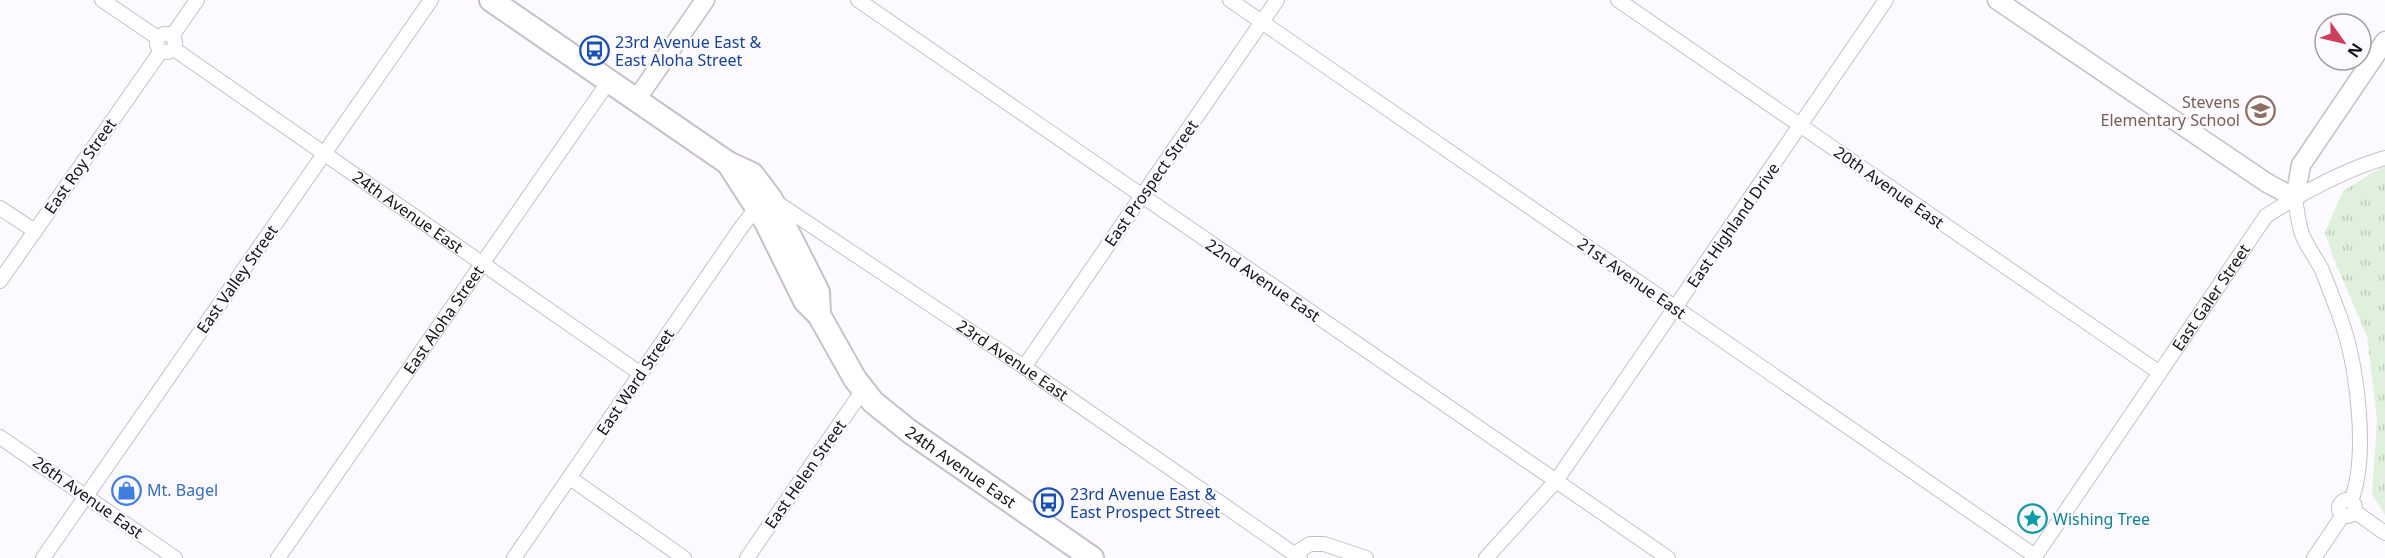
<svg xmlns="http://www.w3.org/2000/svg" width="2385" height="558" font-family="'Noto Sans',sans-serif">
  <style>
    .grass { fill: url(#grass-tufts) }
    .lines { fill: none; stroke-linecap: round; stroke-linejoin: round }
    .minor-casing { stroke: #c5c1c7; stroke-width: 16 }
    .tertiary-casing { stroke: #c5c1c7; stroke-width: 21 }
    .primary-casing { stroke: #c5c1c7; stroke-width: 26 }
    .minor { stroke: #fff; stroke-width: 14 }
    .tertiary { stroke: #fff; stroke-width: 18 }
    .primary { stroke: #fff; stroke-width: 22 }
    .labels { text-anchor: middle; stroke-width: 4.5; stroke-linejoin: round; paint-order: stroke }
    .transit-label { font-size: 16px; fill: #164399; stroke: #fcfafe; text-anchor: start }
    .education-label { font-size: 16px; fill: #785e54; stroke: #fcfafe; text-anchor: end }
    .street-label { font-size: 16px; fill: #131214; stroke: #fcfafe }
    .shop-label { font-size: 16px; fill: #366cbe; stroke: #fcfafe; text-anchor: start }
    .culture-label { font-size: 16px; fill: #0d838f; stroke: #fcfafe; text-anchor: start }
  </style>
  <defs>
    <pattern id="grass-tufts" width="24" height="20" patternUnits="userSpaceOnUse" patternTransform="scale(1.5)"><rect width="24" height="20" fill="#dff0dc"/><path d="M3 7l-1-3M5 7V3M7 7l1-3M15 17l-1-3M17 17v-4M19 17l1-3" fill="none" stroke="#becdbc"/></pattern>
  </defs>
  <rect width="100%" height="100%" fill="#fcfafe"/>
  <!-- grass -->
  <path class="grass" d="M2385 165V515L2372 494 2377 419 2367 336 2333 257 2325 232 2343 191Z"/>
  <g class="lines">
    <defs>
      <g id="minor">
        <path d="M102 0 158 38"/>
        <path d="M858 0 1668 558"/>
        <path d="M1230 0 2035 556"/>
        <path d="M1618 0 2160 373"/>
        <circle cx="166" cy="43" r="9"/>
        <path d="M172 36 197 0"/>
        <path id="s1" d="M174 49 641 374"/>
        <path d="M2295 198C2297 210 2298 223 2302 234 2307 247 2316 258 2322 270 2328 285 2334 301 2340 317 2357 363 2369 455 2351 501"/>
        <path id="s2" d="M773 200 1024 367 1300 558"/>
        <path d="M0 208 35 231"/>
        <path d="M0 281 161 51"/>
        <path d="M1024 367 1277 0"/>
        <path d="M0 437 175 558"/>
        <path d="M570 478 684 558"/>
        <circle cx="2347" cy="508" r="8"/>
        <path d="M2354 511 2385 533"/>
        <path d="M1294 554 1310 544H1324L1366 558"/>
        <path d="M43 558 431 0"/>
        <path id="s3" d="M278 558 609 81"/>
        <path d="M514 558 740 229 757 207"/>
        <path d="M747 558 863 390"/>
        <path d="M1486 558 1556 481 1886 0"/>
        <path id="s4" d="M2034 558 2266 216C2302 193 2344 170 2385 158"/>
        <path d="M2314 558 2343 515"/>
      </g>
      <path id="tertiary" d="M1997 0 2267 183 2295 198 2301 165 2385 41
        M636 100 705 0"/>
      <g id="primary">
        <path d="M491 0 728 163 752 174 771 199 818 292 819 315"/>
        <path id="s5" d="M728 163 766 222 805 301 819 315 855 379 873 402 909 431 1092 558"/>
      </g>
    </defs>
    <!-- minor casing -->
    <use href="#minor" class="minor-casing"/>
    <!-- tertiary casing -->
    <use href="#tertiary" class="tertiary-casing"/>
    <!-- primary casing -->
    <use href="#primary" class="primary-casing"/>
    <!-- minor -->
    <use href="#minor" class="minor"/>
    <!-- tertiary -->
    <use href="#tertiary" class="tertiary"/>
    <!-- primary -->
    <use href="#primary" class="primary"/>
  </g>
  <!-- icons -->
  <defs>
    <symbol id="bus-ring" viewBox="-11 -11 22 22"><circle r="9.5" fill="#fcfafe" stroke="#1a4fb4" stroke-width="1.5"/><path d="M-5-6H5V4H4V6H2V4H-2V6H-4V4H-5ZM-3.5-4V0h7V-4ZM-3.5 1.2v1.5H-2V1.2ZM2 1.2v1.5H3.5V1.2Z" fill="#1a4fb4"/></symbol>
    <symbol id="school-ring" viewBox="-11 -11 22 22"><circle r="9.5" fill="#fcfafe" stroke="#8d6e63" stroke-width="1.5"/><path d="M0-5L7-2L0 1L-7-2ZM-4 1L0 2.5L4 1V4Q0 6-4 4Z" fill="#8d6e63"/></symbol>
    <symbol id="shop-ring" viewBox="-11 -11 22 22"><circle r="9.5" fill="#fcfafe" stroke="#3f7fe0" stroke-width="1.5"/><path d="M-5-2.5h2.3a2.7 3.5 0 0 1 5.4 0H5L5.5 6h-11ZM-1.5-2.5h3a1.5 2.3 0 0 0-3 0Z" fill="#3f7fe0"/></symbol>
    <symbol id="sight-ring" viewBox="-11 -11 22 22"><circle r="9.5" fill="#fcfafe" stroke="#0f9aa8" stroke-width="1.5"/><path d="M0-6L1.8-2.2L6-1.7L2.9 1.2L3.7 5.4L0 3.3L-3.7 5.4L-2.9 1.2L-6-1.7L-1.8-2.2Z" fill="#0f9aa8"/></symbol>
  </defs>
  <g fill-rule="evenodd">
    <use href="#bus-ring" x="578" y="34" width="33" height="33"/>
    <use href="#school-ring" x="2244" y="94" width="33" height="33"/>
    <use href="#shop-ring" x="110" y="474" width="33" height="33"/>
    <use href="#bus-ring" x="1032" y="486" width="33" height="33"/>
    <use href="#sight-ring" x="2016" y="502" width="33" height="33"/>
  </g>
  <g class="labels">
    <!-- transit labels -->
    <g class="transit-label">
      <text x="615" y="48">23rd Avenue East &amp;<tspan x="615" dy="18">East Aloha Street</tspan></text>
      <text x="1070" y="500">23rd Avenue East &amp;<tspan x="1070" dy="18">East Prospect Street</tspan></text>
    </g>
    <!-- education labels -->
    <g class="education-label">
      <text x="2240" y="108">Stevens<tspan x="2240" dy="18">Elementary School</tspan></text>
    </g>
    <!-- street labels -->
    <g class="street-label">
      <text transform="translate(80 166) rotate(-55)" y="6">East Roy Street</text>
      <text transform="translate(1151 183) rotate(-55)" y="6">East Prospect Street</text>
      <text transform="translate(1889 187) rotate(35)" y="6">20th Avenue East</text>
      <text dy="6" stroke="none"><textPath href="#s1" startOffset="285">24th Avenue East</textPath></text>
      <text transform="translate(1733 225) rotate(-55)" y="6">East Highland Drive</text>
      <text transform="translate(1632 278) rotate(35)" y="6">21st Avenue East</text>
      <text transform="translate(237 279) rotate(-55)" y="6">East Valley Street</text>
      <text transform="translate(1263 280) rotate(34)" y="6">22nd Avenue East</text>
      <text dy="6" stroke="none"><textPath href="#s4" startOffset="315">East Galer Street</textPath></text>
      <text dy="6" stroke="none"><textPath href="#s3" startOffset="290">East Aloha Street</textPath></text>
      <text dy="6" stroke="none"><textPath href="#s2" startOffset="288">23rd Avenue East</textPath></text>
      <text transform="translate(635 382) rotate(-56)" y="6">East Ward Street</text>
      <text dy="6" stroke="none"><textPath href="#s5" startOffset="390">24th Avenue East</textPath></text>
      <text transform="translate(805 474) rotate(-55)" y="6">East Helen Street</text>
      <text transform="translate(88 497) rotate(35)" y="6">26th Avenue East</text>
    </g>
    <!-- shop labels -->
    <g class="shop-label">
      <text x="147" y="496">Mt. Bagel</text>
    </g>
    <!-- culture labels -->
    <g class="culture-label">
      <text x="2053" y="525">Wishing Tree</text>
    </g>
  </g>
  <!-- north arrow -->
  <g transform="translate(2343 42) rotate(124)"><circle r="28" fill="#fcfafe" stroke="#9f9da0" stroke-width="1.5"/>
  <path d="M0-4.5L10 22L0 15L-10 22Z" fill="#ce3e5a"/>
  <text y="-9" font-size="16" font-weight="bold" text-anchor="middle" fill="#131214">N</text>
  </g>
</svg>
